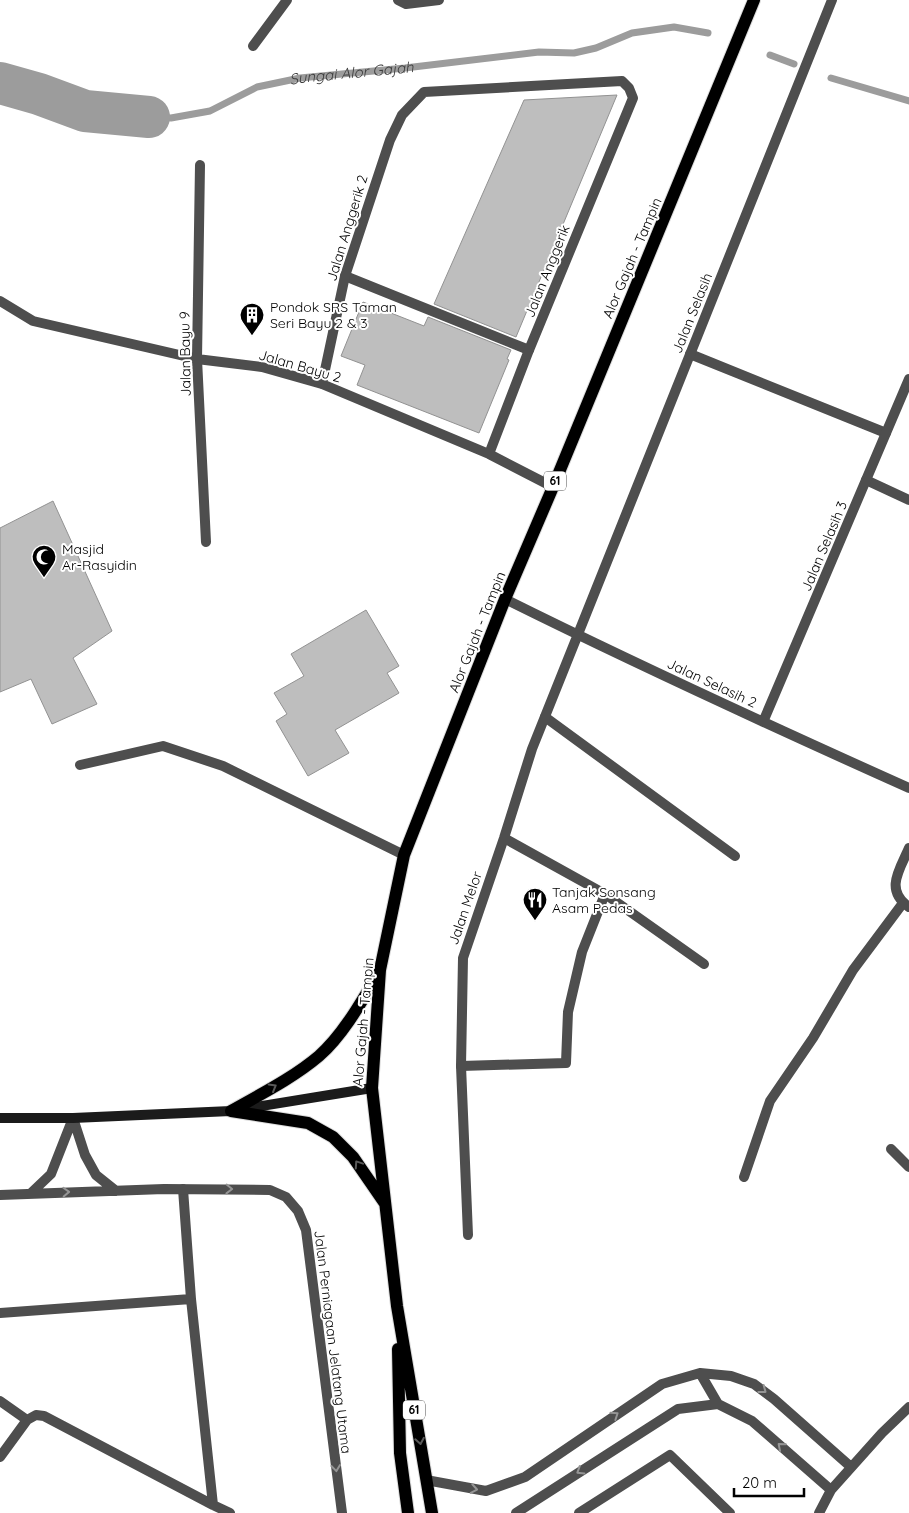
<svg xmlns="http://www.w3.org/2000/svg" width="909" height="1513" font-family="Quicksand,sans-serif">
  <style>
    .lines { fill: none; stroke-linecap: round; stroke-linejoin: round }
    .stream { stroke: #9c9c9c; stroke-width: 7 }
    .river { stroke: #9c9c9c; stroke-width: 42 }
    .building { fill: #bebebe; stroke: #929292 }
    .primary-casing { stroke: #dbdbdb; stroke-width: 14 }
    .lane { stroke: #4e4e4e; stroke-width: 10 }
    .street { stroke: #4e4e4e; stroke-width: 10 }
    .secondary { stroke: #1b1b1b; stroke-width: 10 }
    .primary { stroke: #000; stroke-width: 12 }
    .oneway { stroke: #595959 }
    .oneway2 { stroke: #959595 }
    .labels { text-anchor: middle; stroke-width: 4; stroke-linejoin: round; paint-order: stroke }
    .shield { fill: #fff; stroke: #4c4c4c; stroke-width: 1 }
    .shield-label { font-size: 12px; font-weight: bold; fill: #000 }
    .street-label { font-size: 14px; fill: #000; stroke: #fff }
    .poi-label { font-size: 14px; fill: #000; stroke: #fff; text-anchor: start }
    .water-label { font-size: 15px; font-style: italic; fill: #3d3d3d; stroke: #fff }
  </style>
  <rect width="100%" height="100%" fill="#fff"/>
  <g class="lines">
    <!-- stream -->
    <g class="stream">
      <path d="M770 55 794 64"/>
      <path d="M831 78 909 101"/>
      <path id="s1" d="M149 117 171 118 210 111 257 87 300 78 405 68 539 52 574 53 596 48 632 33 674 27 708 33"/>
    </g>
    <!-- river -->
    <path class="river" d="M0 83 39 94 85 111 149 117"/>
  </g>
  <!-- building -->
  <path class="building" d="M617 95 516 337 434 304 524 100Z
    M363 302 424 326 428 317 511 350 507 359 509 360 479 433 357 385 365 365 341 356Z
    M53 501 112 631 73 658 97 704 52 724 31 679 0 692V528Z
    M366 610 399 666 387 673 399 693 335 730 349 753 308 776 276 721 287 714 274 693 304 676 291 654Z"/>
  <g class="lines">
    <defs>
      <path id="primary" d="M231 1111C261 1094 293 1078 319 1056 343 1035 362 1001 378 974
        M231 1111 308 1123 333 1137 353 1157 384 1202
        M398 1349 400 1453 408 1513
        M432 1513 397 1306 372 1088 380 970 404 855 505 599 553 487 754 0"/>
    </defs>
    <!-- primary casing -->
    <use href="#primary" class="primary-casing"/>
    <!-- lane -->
    <path class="lane" d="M398 0 406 4 439 0
      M253 46 287 0
      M345 276 529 350
      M690 354 886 433
      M866 480 909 500
      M545 717 735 856
      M80 765 163 746 223 766 404 855
      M909 848C900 869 884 890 909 907
      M461 1066 566 1063 568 1012 582 952 605 894
      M183 1189 191 1299 213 1505
      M0 1313 191 1299
      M700 1373 718 1404
      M0 1401 27 1420
      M0 1457 27 1420 36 1415 44 1416 213 1505 230 1513
      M426 1480 486 1491 525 1477 662 1384 700 1373 731 1376 754 1384 774 1399 851 1467
      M516 1513 678 1409 718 1404 752 1421 831 1490
      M579 1513 670 1455 730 1513
      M819 1513 831 1490 882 1433 909 1407"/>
    <!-- street -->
    <path class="street" d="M200 165 197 359 206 542
      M0 301 33 321 197 359 262 367 322 384 489 454 553 487
      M322 384 345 276 390 140 402 115 424 92 622 81 629 88 633 98 529 350 489 454
      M505 599C638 665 773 727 909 788
      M763 722 909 379
      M504 838 605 894 704 964
      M891 1149 909 1167
      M744 1177 770 1101 813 1038 853 970 903 903
      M30 1194 51 1174 73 1118 85 1155 96 1175 116 1191
      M0 1195 164 1189 270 1190 286 1197 298 1211 306 1230 342 1513
      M468 1235 461 1066 463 958 504 838 532 749 832 0"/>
    <!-- secondary -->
    <path class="secondary" d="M0 1118H73L231 1111 372 1088"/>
    <!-- primary -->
    <use href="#primary" class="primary"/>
  </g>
  <!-- one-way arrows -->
  <defs><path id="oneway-chevron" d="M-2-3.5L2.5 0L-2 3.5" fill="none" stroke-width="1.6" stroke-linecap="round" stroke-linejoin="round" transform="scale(1.25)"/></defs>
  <g class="oneway">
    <use href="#oneway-chevron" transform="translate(273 1087) rotate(-30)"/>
    <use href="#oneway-chevron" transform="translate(358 1164) rotate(-124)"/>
    <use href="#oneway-chevron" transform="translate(420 1441) rotate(80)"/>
  </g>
  <g class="oneway2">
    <use href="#oneway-chevron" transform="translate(229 1189) rotate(1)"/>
    <use href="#oneway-chevron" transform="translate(66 1192) rotate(-2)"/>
    <use href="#oneway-chevron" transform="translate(763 1390) rotate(37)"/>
    <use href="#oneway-chevron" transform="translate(615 1415) rotate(-34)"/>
    <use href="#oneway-chevron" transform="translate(781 1446) rotate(-139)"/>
    <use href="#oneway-chevron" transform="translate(336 1468) rotate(83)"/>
    <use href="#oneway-chevron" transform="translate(580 1471) rotate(148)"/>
    <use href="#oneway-chevron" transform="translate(474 1489) rotate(10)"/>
  </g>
  <!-- icons -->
  <defs>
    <symbol id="building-pin" viewBox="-11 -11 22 30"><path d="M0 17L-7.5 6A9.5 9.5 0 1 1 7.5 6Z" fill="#000" stroke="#fff"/><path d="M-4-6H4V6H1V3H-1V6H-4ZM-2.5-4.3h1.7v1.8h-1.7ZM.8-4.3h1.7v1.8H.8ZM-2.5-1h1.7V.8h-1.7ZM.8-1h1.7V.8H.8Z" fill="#fff"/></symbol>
    <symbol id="mosque-pin" viewBox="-11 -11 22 30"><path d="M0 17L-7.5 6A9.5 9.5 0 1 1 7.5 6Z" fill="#000" stroke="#fff"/><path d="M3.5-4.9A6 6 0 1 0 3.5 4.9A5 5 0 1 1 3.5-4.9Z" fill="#fff"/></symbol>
    <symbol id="restaurant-pin" viewBox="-11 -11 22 30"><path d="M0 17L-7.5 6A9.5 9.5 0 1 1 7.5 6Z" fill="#000" stroke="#fff"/><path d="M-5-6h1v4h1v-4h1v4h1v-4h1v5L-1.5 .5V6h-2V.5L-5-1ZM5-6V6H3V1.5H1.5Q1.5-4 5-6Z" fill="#fff"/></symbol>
  </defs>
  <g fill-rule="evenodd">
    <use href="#building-pin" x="238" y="301" width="28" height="38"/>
    <use href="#mosque-pin" x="30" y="543" width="28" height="38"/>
    <use href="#restaurant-pin" x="521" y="886" width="28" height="38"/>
  </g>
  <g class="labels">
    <!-- shield labels -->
    <g class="shield">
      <rect x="544" y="471.5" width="22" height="19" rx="4"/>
      <rect x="403" y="1400.5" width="22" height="19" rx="4"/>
    </g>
    <g class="shield-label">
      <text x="555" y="485">61</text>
      <text x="414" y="1414">61</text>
    </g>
    <!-- street labels -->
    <g class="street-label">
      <text transform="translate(347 228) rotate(-73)" y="5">Jalan Anggerik 2</text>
      <text transform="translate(632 258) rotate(-67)" y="5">Alor Gajah - Tampin</text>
      <text transform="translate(547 271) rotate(-68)" y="5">Jalan Anggerik</text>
      <text transform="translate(692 313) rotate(-68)" y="5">Jalan Selasih</text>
      <text transform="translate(185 354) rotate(-91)" y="5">Jalan Bayu 9</text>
      <text transform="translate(300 366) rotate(16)" y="5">Jalan Bayu 2</text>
      <text transform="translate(824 546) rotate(-67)" y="5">Jalan Selasih 3</text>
      <text transform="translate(477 632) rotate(-68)" y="5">Alor Gajah - Tampin</text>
      <text transform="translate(712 683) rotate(25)" y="5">Jalan Selasih 2</text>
      <text transform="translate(465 908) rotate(-71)" y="5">Jalan Melor</text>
      <text transform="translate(363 1022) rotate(-85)" y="5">Alor Gajah - Tampin</text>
      <text transform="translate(333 1342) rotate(83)" y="5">Jalan Perniagaan Jelatang Utama</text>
    </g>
    <!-- poi labels -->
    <g class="poi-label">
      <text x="270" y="312">Pondok SRS Taman<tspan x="270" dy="16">Seri Bayu 2 &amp; 3</tspan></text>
      <text x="62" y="554">Masjid<tspan x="62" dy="16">Ar-Rasyidin</tspan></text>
      <text x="552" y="897">Tanjak Sonsang<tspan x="552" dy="16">Asam Pedas</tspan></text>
    </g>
    <!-- water labels -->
    <g class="water-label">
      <text dy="5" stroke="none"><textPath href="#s1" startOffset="210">Sungai Alor Gajah</textPath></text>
    </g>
  </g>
  <!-- scale -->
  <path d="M734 1488v8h70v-8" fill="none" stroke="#000000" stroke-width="2.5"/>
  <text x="742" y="1488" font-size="15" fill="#000000" stroke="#ffffff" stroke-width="4" paint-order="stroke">20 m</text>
</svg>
